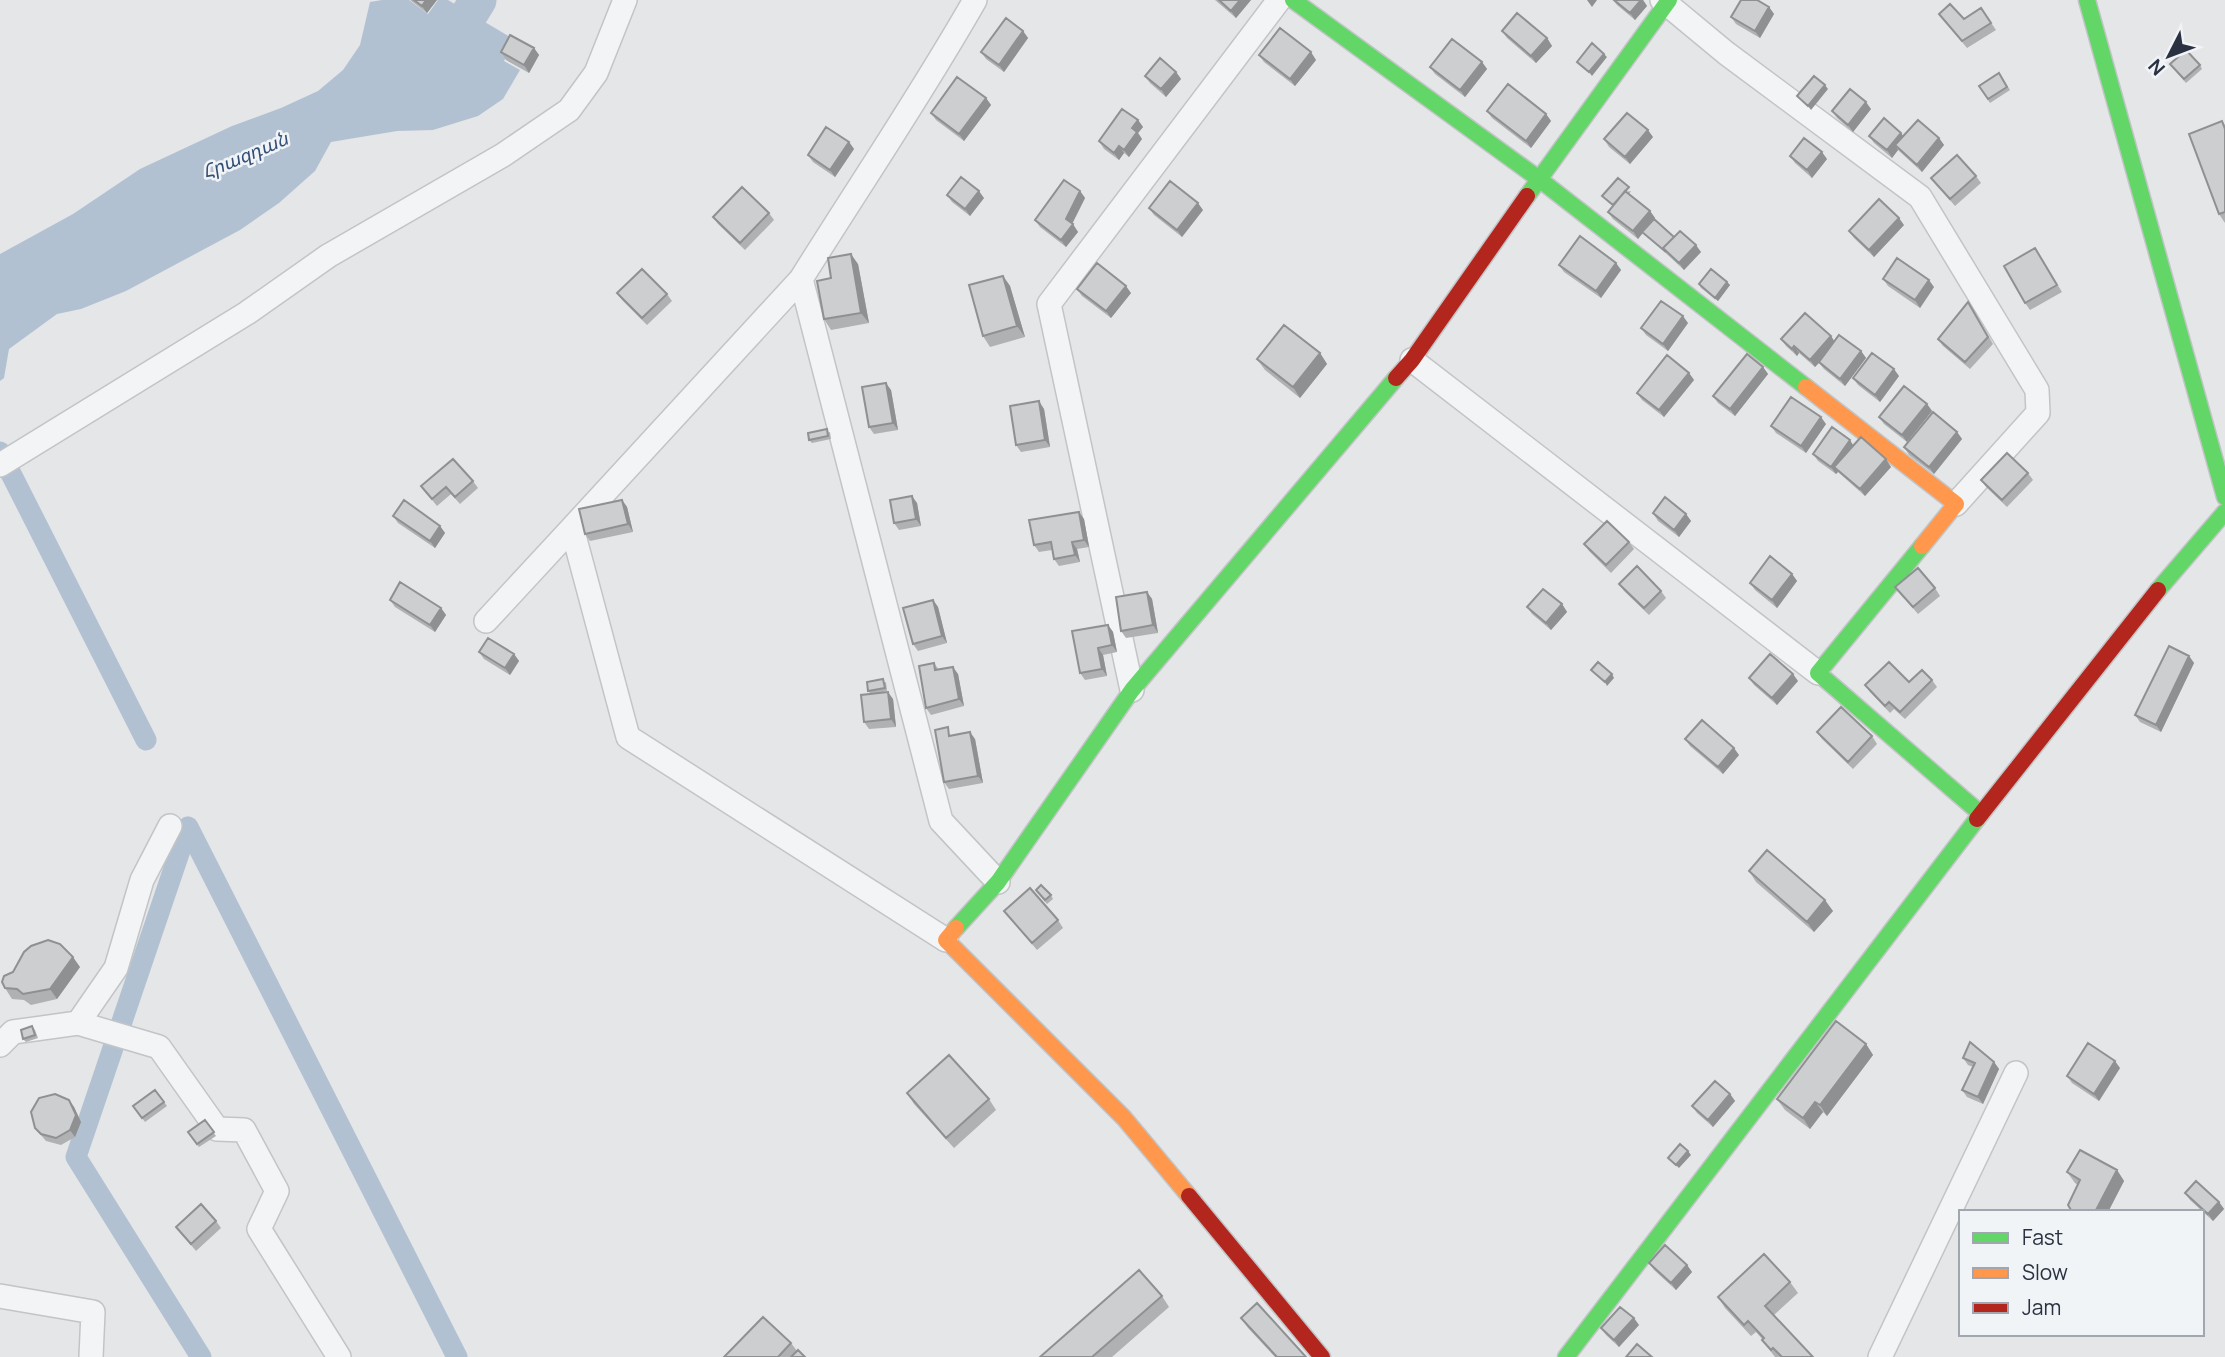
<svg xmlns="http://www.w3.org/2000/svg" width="2225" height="1357" font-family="Manrope,'Noto Sans Armenian',sans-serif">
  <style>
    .water { fill: #b2c1d2 }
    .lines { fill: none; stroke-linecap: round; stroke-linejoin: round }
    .canal { stroke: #b2c1d2; stroke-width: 21 }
    .river { stroke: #b2c1d2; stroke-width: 37 }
    .street-casing { stroke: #c2c4c6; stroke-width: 26 }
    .fast-casing { stroke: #c2c4c6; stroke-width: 19 }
    .slow-casing { stroke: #c2c4c6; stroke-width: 19 }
    .jam-casing { stroke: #c2c4c6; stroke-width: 19 }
    .street { stroke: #f3f4f5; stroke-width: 23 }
    .fast { stroke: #63d668; stroke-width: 16 }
    .slow { stroke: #ff974d; stroke-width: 16 }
    .jam { stroke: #b3261e; stroke-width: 16 }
    .wall { fill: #afb1b3 }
    .shaded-wall { fill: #8f9092 }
    .building { fill: #ccced0; stroke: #8f9092; stroke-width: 2 }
    .labels { text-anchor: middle; stroke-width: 5; stroke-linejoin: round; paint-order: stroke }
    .water-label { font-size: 19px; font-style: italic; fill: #344f76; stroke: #f1f4f7 }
  </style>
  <rect width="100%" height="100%" fill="#e4e6e8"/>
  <!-- water -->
  <path class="water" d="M382 0H409L428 14 438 0H448L515 40 504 61 520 70 503 99 478 116 433 130 397 131 331 142 315 171 279 203 240 230 126 291 81 309 57 314 9 349 4 378 0 381V254L73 214 140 169 232 126 281 108 318 91 343 70 360 45 370 2Z"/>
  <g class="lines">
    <!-- canal -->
    <path class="canal" d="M0 452 146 740
      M188 827 457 1357
      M188 827 76 1157 201 1357"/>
    <!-- river -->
    <path class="river" d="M443 57 478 0"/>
    <defs>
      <path id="street" d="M975 0C921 95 859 186 801 279L941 821 998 882
        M1662 0 1726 53 1920 197 2037 390 2038 413 1956 504
        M801 279 572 528 628 737 946 940
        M1412 360 1818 673
        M0 465 247 313 328 256 503 155 569 110 596 73 625 0
        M486 621 572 528
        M1132 690 1049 304 1279 0
        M78 1023 159 1047 217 1129 244 1130 277 1191 259 1229 339 1357
        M0 1045 13 1032 78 1023 116 968 142 880 170 826
        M0 1296 93 1312 91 1357
        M1880 1357 2016 1073"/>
      <path id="fast" d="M1293 0 1539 179 1806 387
        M2087 0 2225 497
        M1527 196 1669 0
        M1922 546 1818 673 1981 814
        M2158 590 2225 512
        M956 928 998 882 1132 690 1396 378
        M1566 1357 1977 819"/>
      <path id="slow" d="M1806 387 1956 504 1922 546
        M956 928 946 940 1124 1118 1189 1196"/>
      <path id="jam" d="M1396 378 1412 360 1527 196
        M1977 819 2158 590
        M1189 1196 1322 1357"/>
    </defs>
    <!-- street casing -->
    <use href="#street" class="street-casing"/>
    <!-- fast casing -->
    <use href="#fast" class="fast-casing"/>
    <!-- slow casing -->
    <use href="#slow" class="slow-casing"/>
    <!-- jam casing -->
    <use href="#jam" class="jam-casing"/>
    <!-- street -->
    <use href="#street" class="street"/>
    <!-- fast -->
    <use href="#fast" class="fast"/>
    <!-- slow -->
    <use href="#slow" class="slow"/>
    <!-- jam -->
    <use href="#jam" class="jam"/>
  </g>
  <!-- wall -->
  <path class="wall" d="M410 0H437L427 13Z
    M1215 0H1251L1236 18Z
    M1613 0H1643L1647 6 1635 20 1617 5Z
    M1769 7 1774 14 1760 38 1736 24 1731 17Z
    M1981 8 1996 30 1967 48 1939 14 1964 19Z
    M1023 31 1028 38 1004 72 986 59 981 52Z
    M1502 31 1547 38 1552 46 1536 63 1507 38Z
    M534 48 539 55 529 73 506 60 501 52Z
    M1259 55 1316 60 1295 86 1264 62Z
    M1482 62 1487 69 1465 97 1435 74 1430 67Z
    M2170 64 2200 65 2202 69 2186 83Z
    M1176 72 1181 79 1166 97 1150 83 1145 76Z
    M1999 73 2010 90 1990 103 1979 86Z
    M986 98 991 105 964 141 936 120 931 113Z
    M1871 109 1853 132 1837 118 1832 111Z
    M1487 111 1546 114 1551 121 1531 148 1492 118Z
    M1138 120 1143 127 1138 133 1142 139 1129 157 1124 153 1119 160 1104 149 1099 141Z
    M2222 121 2225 125V223L2219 214Z
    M1869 136H1903L1939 138 1944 145 1922 172 1898 150 1892 158 1874 143Z
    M1653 137 1630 164 1609 147 1604 139Z
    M849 142 854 149 835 177 813 162 808 155Z
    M1790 156 1827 159 1812 178 1795 163Z
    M1976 176 1981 183 1955 206 1931 178Z
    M1080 191 1085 198 1072 224 1078 232 1066 247 1040 227 1035 220Z
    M1631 191 1629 194 1650 211 1655 218 1654 219 1674 237 1701 252 1684 270 1643 232 1638 239 1613 219 1608 212 1613 206 1602 196Z
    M947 195 984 198 970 216 952 202Z
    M1149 208 1203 210 1182 237 1154 215Z
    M769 213 774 220 745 250 718 224 713 217Z
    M1904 225 1874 257 1854 238 1849 231Z
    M2035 248 2062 292 2030 310 2025 303Z
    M1616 263 1621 270 1601 298 1564 272 1559 265Z
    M858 264 869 323 831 330 824 319 831 278Z
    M1003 276 1010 286 1025 337 990 347 983 336Z
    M1883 279 1934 287 1920 308 1888 286Z
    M1727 282 1730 285 1718 301 1701 288 1699 284Z
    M1077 289 1131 293 1111 318 1082 296Z
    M617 293 667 294 672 301 647 325 622 300Z
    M1973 309 1993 344 1970 369 1943 346 1938 339Z
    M1688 323 1668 351 1646 335 1641 328Z
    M1831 336 1834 341 1861 351 1866 358 1845 386 1824 369 1819 363 1815 367 1799 353 1797 356 1786 346 1781 339Z
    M1320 353 1327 364 1300 398 1265 370 1257 359Z
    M1763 367 1768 374 1735 416 1718 403 1713 396Z
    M1689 373 1694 380 1664 417 1642 400 1637 393Z
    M1899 376 1880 402 1858 385 1853 378Z
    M891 390 898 430 874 434 869 427Z
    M1927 404 1932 411 1907 442 1884 424 1879 417Z
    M1044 409 1050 447 1021 452 1016 445Z
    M1826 424 1806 453 1776 433 1771 426Z
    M830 432 831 439 812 443 809 440Z
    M1957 432 1962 439 1934 474 1909 455 1904 447Z
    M1853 445 1891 467 1865 496 1838 472 1836 474 1818 461 1813 454Z
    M2028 473 2033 480 2007 507 1986 487 1981 480Z
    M473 481 478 488 460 504 451 494 437 506 421 486Z
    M622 500 627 507 633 532 590 541 585 534Z
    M917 503 921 526 899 530 894 523Z
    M1653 513 1686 514 1691 521 1679 537 1658 521Z
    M393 516 440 526 445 533 435 548 398 523Z
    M1084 519 1089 547 1077 549 1080 562 1059 566 1054 559 1052 550 1039 552 1034 545Z
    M1629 542 1634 549 1611 573 1589 551 1584 544Z
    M1792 574 1797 581 1777 608 1755 590 1750 583Z
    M1619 584 1661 591 1666 598 1649 615 1624 591Z
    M1895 587 1935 588 1940 596 1918 614Z
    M1147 592 1152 599 1158 633 1126 638 1121 631Z
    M390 600 441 608 446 615 435 632 395 607Z
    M933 600 938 607 947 643 918 651 913 644Z
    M1562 604 1567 612 1551 630 1532 614 1527 607Z
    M1108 625 1113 632 1117 652 1103 655 1107 676 1085 680 1080 673Z
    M479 652 514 654 519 661 510 675 484 659Z
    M2189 656 2194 663 2161 732 2140 722 2135 715Z
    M934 663 939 670 958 674 964 706 931 715 926 708Z
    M1749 678 1798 681 1777 705 1754 685Z
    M1932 680 1937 687 1905 719 1894 709 1890 713 1870 692 1865 685Z
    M886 682 887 691 880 693 893 699 896 727 869 729 864 722 871 694 868 691Z
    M1817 732 1872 736 1877 744 1853 769 1822 739Z
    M975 739 983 783 949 789 944 782Z
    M1685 739 1739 755 1723 774 1690 746Z
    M1749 871 1833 911 1814 932 1756 882Z
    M1038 893 1051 895 1053 899 1047 904Z
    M1004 911 1058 920 1063 928 1037 950Z
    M80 967 57 999 31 1005 24 1000 12 999 5 988 13 972Z
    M32 1026 35 1030 38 1038 26 1042 23 1039Z
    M1866 1044 1873 1055 1827 1116 1823 1112 1810 1129 1785 1110 1777 1099Z
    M1963 1058 1994 1062 1999 1069 1983 1104 1967 1097 1962 1090 1973 1067 1968 1065Z
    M2120 1068 2099 1101 2072 1083 2067 1076Z
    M155 1090 167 1106 145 1122 133 1106Z
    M907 1093 989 1099 996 1110 954 1148 914 1104Z
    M1730 1094 1735 1101 1713 1127 1697 1113 1692 1106Z
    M69 1100 74 1107 81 1122 75 1137 61 1145 46 1141 35 1128Z
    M205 1120 216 1136 199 1147 188 1132Z
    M2117 1170 2124 1181 2108 1212H2073L2068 1205 2078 1185 2075 1183 2067 1172Z
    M2185 1193 2219 1202 2224 1209 2213 1221 2190 1200Z
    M216 1221 221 1228 196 1251 176 1227Z
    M1649 1263 1687 1265 1692 1272 1676 1290 1654 1270Z
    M1790 1282 1798 1293 1774 1315 1813 1357H1775L1762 1340H1763L1756 1332 1751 1336 1725 1308 1718 1297Z
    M1162 1296 1169 1307 1112 1357H1040Z
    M1241 1318 1306 1357H1275L1248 1328Z
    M1639 1325 1619 1347 1606 1335 1601 1328Z
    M791 1343 797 1351 805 1357H724Z"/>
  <!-- shaded-wall -->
  <path class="shaded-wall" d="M426 0H437L427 13 422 6Z
    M1240 0H1251L1236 18 1231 11Z
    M1587 0H1597L1592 7Z
    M1641 0H1643L1647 6 1635 20 1630 13Z
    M1769 7 1774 14 1760 38 1755 31Z
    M1023 31 1028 38 1004 72 999 65Z
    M1547 38 1552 46 1536 63 1531 56Z
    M534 48 539 55 529 73 524 65Z
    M1311 52 1316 60 1295 86 1290 79Z
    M1604 54 1607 57 1592 76 1589 72Z
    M1482 62 1487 69 1465 97 1460 90Z
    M1176 72 1181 79 1166 97 1161 89Z
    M1825 85 1828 89 1811 110 1808 106Z
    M986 98 991 105 964 141 959 134Z
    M1866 102 1871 109 1853 132 1848 125Z
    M1546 114 1551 121 1531 148 1526 141Z
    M1138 120 1143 127 1138 133 1142 139 1129 157 1124 150 1132 128Z
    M1648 130 1653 137 1630 164 1625 157Z
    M1901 133 1906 140 1895 145 1898 150 1892 158 1887 150Z
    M1939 138 1944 145 1922 172 1917 165Z
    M849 142 854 149 835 177 830 170Z
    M1119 146 1124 153 1119 160 1114 153Z
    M1822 152 1827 159 1812 178 1807 170Z
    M979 191 984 198 970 216 965 209Z
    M1080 191 1085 198 1071 226 1073 224 1078 232 1066 247 1061 240 1066 219Z
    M1198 203 1203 210 1182 237 1177 230Z
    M1650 211 1655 218 1638 239 1633 231Z
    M1899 218 1904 225 1874 257 1869 250Z
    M1696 245 1701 252 1684 270 1679 263Z
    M851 254 858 264 869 323 861 313Z
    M1616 263 1621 270 1601 298 1596 291Z
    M1003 276 1010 286 1025 337 1017 326Z
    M1929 280 1934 287 1920 308 1915 300Z
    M1727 282 1730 285 1718 301 1715 298Z
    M1126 286 1131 293 1111 318 1106 311Z
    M1683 316 1688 323 1668 351 1663 344Z
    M1831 336 1836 344 1815 367 1810 360Z
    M1794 346 1799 353 1797 356 1792 349Z
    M1861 351 1866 358 1845 386 1840 379Z
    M1320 353 1327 364 1300 398 1293 387Z
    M1763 367 1768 374 1735 416 1730 409Z
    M1894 369 1899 376 1880 402 1875 395Z
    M1689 373 1694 380 1664 417 1659 410Z
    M886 383 891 390 898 430 893 423Z
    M1039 401 1044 409 1050 447 1045 440Z
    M1927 404 1932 411 1907 442 1902 435Z
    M1821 417 1826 424 1806 453 1801 446Z
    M1957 432 1962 439 1934 474 1929 467Z
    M1850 440 1855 448 1834 467 1838 472 1836 474 1831 467Z
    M1886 459 1891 467 1865 496 1860 489Z
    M912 496 917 503 921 526 916 519Z
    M622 500 627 507 633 532 628 524Z
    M1079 512 1084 519 1089 547 1084 540Z
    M1686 514 1691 521 1679 537 1674 530Z
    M440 526 445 533 435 548 430 541Z
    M1072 542 1077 549 1080 562 1075 555Z
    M1792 574 1797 581 1777 608 1772 600Z
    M1147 592 1152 599 1158 633 1153 625Z
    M933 600 938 607 947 643 942 636Z
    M1562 604 1567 612 1551 630 1546 623Z
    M441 608 446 615 435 632 430 625Z
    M1108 625 1113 632 1117 652 1112 645Z
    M1098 648 1103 655 1107 676 1102 669Z
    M514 654 519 661 510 675 505 668Z
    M2189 656 2194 663 2161 732 2156 725Z
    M953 667 958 674 964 706 959 699Z
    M1612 674 1614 678 1607 686 1605 682Z
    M1793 674 1798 681 1777 705 1772 698Z
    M888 692 893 699 896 727 891 719Z
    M970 732 975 739 983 783 978 776Z
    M1734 748 1739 755 1723 774 1718 767Z
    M1825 900 1833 911 1814 932 1807 922Z
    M73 957 80 967 57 999 50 989Z
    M1866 1044 1873 1055 1827 1116 1820 1105Z
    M2115 1061 2120 1068 2099 1101 2094 1094Z
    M1994 1062 1999 1069 1983 1104 1978 1097Z
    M1730 1094 1735 1101 1713 1127 1708 1120Z
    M69 1100 74 1107 81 1122 75 1137 70 1130Z
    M1815 1102 1823 1112 1810 1129 1803 1118Z
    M1688 1151 1691 1155 1679 1168 1676 1165Z
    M2117 1170 2124 1181 2108 1212H2095Z
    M2219 1202 2224 1209 2213 1221 2208 1214Z
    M1687 1265 1692 1272 1676 1290 1671 1283Z
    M1634 1318 1639 1325 1619 1347 1614 1340Z"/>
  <!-- building -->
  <path class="building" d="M414 0H426L422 6Z
    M1219 0H1240L1231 11Z
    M1614 0H1641L1630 13Z
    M1741 0H1757L1769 7 1755 31 1731 17Z
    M1950 4 1964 19 1981 8 1991 23 1962 41 1939 14Z
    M1517 13 1547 38 1531 56 1502 31Z
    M1006 18 1023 31 999 65 981 52Z
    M1280 28 1311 52 1290 79 1259 55Z
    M510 35 534 48 524 65 501 52Z
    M1452 39 1482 62 1460 90 1430 67Z
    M1592 43 1604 54 1589 72 1577 62Z
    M2186 50 2200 65 2184 79 2170 64Z
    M1160 58 1176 72 1161 89 1145 76Z
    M1999 73 2007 87 1988 99 1979 86Z
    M1814 76 1825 85 1808 106 1797 96Z
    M957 77 986 98 959 134 931 113Z
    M1508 84 1546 114 1526 141 1487 111Z
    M1850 89 1866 102 1848 125 1832 111Z
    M1122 109 1138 120 1132 128 1137 132 1124 150 1119 146 1114 153 1099 141Z
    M1627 113 1648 130 1625 157 1604 139Z
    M1884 118 1901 133 1887 150 1869 136Z
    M1918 120 1939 138 1917 165 1895 145Z
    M2222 121 2225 129V212L2219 214 2189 134Z
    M826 127 849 142 830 170 808 155Z
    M1804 138 1822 152 1807 170 1790 156Z
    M1957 155 1976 176 1950 199 1931 178Z
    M961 177 979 191 965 209 947 195Z
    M1618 178 1629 187 1613 205 1602 196Z
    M1064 180 1080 191 1066 219 1073 224 1061 240 1035 220Z
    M1170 181 1198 203 1177 230 1149 208Z
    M742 187 769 213 740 243 713 217Z
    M1625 191 1650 211 1633 231 1608 212Z
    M1879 199 1899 218 1869 250 1849 231Z
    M1654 219 1674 237 1663 248 1666 252 1642 232Z
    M1680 231 1696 245 1679 263 1663 248Z
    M1580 236 1616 263 1596 291 1559 265Z
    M2035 248 2057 285 2025 303 2004 266Z
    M851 254 861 313 824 319 817 281 831 278 828 258Z
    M1897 258 1929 280 1915 300 1883 279Z
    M1097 263 1126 286 1106 311 1077 289Z
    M642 269 667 294 642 318 617 293Z
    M1711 269 1727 282 1715 298 1699 284Z
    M1003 276 1017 326 983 336 969 285Z
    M1661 301 1683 316 1663 344 1641 328Z
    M1968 302 1988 337 1965 362 1938 339Z
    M1805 313 1831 336 1810 360 1794 346 1792 349 1781 339Z
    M1284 325 1320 353 1293 387 1257 359Z
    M1839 335 1861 351 1840 379 1819 362Z
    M1872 353 1894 369 1875 395 1853 378Z
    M1747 354 1763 367 1730 409 1713 396Z
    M1667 355 1689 373 1659 410 1637 393Z
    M886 383 893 423 869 427 862 387Z
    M1904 386 1927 404 1902 435 1879 417Z
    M1791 397 1821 417 1801 446 1771 426Z
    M1039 401 1045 440 1016 445 1010 406Z
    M1933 412 1957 432 1929 467 1904 447Z
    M1832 427 1850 440 1831 467 1813 454Z
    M827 429 828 436 809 440 808 433Z
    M1861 437 1886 459 1860 489 1834 467Z
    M2007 453 2028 473 2002 500 1981 480Z
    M453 459 473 481 455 497 446 487 432 499 421 486Z
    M912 496 916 519 894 523 890 500Z
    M1665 497 1686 514 1674 530 1653 513Z
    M404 500 440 526 430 541 393 516Z
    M622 500 628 524 585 534 579 509Z
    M1079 512 1084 540 1072 542 1075 555 1054 559 1051 542 1034 545 1029 520Z
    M1607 521 1629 542 1606 565 1584 544Z
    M1770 556 1792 574 1772 600 1750 583Z
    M1637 566 1661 591 1644 608 1619 584Z
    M1918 568 1935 588 1913 607 1895 587Z
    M400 582 441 608 430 625 390 600Z
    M1543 589 1562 604 1546 623 1527 607Z
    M1147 592 1153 625 1121 631 1116 597Z
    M933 600 942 636 913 644 903 608Z
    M1108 625 1112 645 1098 648 1102 669 1080 673 1072 631Z
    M488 638 514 654 505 668 479 652Z
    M2169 646 2189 656 2156 725 2135 715Z
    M1770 654 1793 674 1772 698 1749 678Z
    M1598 662 1612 674 1605 682 1591 670Z
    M1889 662 1909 682 1922 670 1932 680 1900 712 1889 702 1885 706 1865 685Z
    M934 663 935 670 953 667 959 699 926 708 919 666Z
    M883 679 885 688 868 691 867 682Z
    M888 692 891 719 864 722 861 695Z
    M1841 707 1872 736 1848 762 1817 732Z
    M1702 720 1734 748 1718 767 1685 739Z
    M948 727 949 736 970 732 978 776 944 782 935 730Z
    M1767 850 1825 900 1807 922 1749 871Z
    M1041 885 1051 895 1045 900 1036 890Z
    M1030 888 1058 920 1032 943 1004 911Z
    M48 940 60 944 73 957 50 989 23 994 17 989 5 988 2 982 4 976 13 972 24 952 31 946Z
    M1836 1021 1866 1044 1820 1105 1815 1102 1803 1118 1777 1099Z
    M32 1026 35 1035 23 1039 21 1030Z
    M1970 1042 1994 1062 1978 1097 1962 1090 1975 1063 1963 1058Z
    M2088 1043 2115 1061 2094 1094 2067 1076Z
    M949 1055 989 1099 946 1138 907 1093Z
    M1715 1081 1730 1094 1708 1120 1692 1106Z
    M155 1090 164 1102 142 1118 133 1106Z
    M55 1094 69 1100 76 1115 70 1130 56 1138 41 1134 35 1128 31 1112 39 1098Z
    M205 1120 214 1132 197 1144 188 1132Z
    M1680 1144 1688 1151 1676 1165 1668 1158Z
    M2080 1150 2117 1170 2095 1212H2075L2071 1210 2068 1205 2080 1180 2067 1172Z
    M2196 1181 2219 1202 2208 1214 2185 1193Z
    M201 1204 216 1221 191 1244 176 1227Z
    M1665 1245 1687 1265 1671 1283 1649 1263Z
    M1764 1254 1790 1282 1765 1306 1813 1357H1782L1773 1348 1771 1350 1762 1340 1764 1338 1748 1321 1744 1325 1718 1297Z
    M1139 1270 1162 1296 1092 1357H1040Z
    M1257 1303 1306 1357H1277L1241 1318Z
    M1620 1307 1634 1318 1614 1340 1601 1328Z
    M763 1317 791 1343 778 1357H724Z
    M1637 1344 1652 1357H1626Z
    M798 1350 805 1357H791Z"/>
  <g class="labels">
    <!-- water labels -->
    <g class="water-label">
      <text transform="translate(245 155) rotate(-23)" y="7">Հրազդան</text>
    </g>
  </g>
  <!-- legend -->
  <rect x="1959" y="1210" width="245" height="126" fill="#f1f4f7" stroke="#a1a6af" stroke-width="2"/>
  <rect x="1973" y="1233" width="35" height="10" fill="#63d668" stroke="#a1a6af" stroke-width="2"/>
  <text x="2022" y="1245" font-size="21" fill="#2a3242">Fast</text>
  <rect x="1973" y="1268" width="35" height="10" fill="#ff974d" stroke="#a1a6af" stroke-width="2"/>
  <text x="2022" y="1280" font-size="21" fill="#2a3242">Slow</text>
  <rect x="1973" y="1303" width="35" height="10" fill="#b3261e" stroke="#a1a6af" stroke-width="2"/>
  <text x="2022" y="1315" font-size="21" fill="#2a3242">Jam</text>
  <!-- north arrow -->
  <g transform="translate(2169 56) rotate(228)" stroke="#f1f4f7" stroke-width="5" paint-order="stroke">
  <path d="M0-5L12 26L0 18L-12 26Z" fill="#2a3242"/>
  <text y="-10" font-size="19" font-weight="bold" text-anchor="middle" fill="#2a3242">N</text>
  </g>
</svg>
